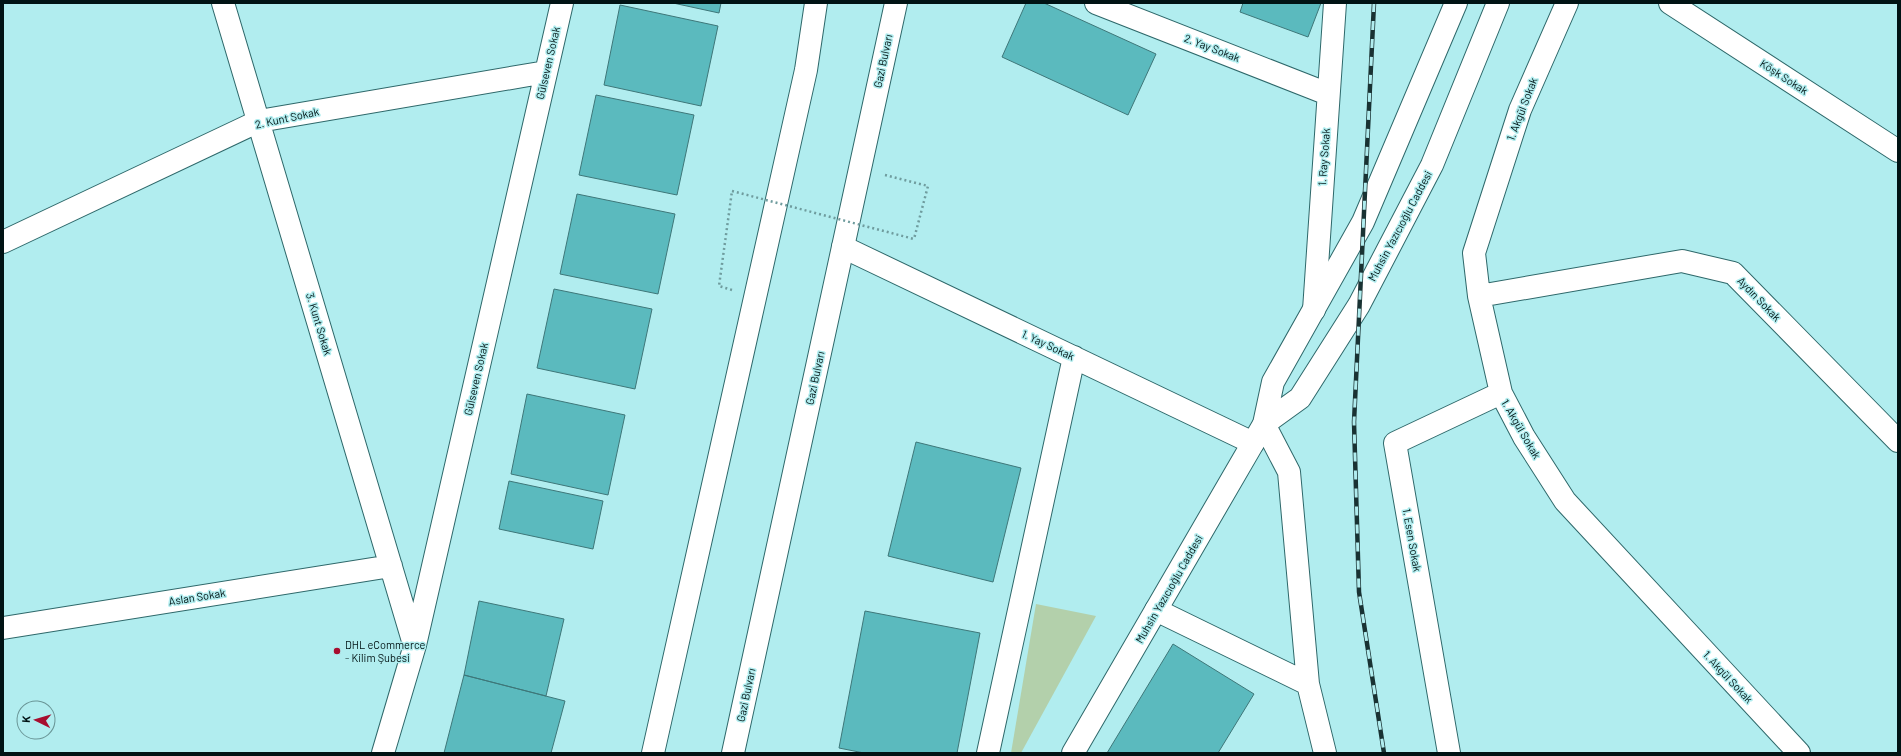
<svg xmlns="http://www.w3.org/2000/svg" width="1901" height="756" font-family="Barlow,sans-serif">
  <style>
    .green { fill: #b3d0ab }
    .building { fill: #5bbabe; stroke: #3e7779 }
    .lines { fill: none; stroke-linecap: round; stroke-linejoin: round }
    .street-casing { stroke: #2e686a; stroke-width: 24 }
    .secondary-casing { stroke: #2e686a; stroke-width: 24 }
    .highway-casing { stroke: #2e686a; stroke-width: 24 }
    .path { stroke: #6f9c9e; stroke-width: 2.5; stroke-dasharray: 2 3; stroke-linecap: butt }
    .street { stroke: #fff; stroke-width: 22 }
    .secondary { stroke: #fff; stroke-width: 22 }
    .highway { stroke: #fff; stroke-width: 22 }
    .rail-casing { stroke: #193233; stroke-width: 4.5 }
    .rail { stroke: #b1edef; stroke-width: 3; stroke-dasharray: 9; stroke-linecap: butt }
    .path-bridge { stroke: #6f9c9e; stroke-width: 2.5; stroke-dasharray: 2 3; stroke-linecap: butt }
    .poi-dot { fill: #a70e2f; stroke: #b1edef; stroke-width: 1.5 }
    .labels { text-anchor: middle; stroke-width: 3; stroke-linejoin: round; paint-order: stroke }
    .street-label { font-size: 11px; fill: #001314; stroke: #b1edef }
    .poi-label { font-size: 11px; fill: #001314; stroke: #b1edef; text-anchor: start }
  </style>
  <rect width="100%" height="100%" fill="#b1edef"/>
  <!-- green -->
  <path class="green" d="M1036 604 1096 616 1021 753H1011Z"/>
  <!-- building -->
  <path class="building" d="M673 3H721L719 13Z
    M1026 3H1044L1156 54 1128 115 1002 57Z
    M1243 3H1321L1308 37 1240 12Z
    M620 5 718 26 701 106 604 85Z
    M596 95 694 115 677 195 579 175Z
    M577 194 675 214 658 294 560 274Z
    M554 289 652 309 635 389 537 368Z
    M527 394 625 415 608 495 511 474Z
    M916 442 1021 468 993 582 888 556Z
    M509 481 603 501 593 549 499 529Z
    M479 601 564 619 546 696 464 675Z
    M865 611 980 633 957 753H864L839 748Z
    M1173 644 1254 694 1218 753H1107Z
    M464 675 565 701 551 753H444Z"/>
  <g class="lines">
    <defs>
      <path id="street" d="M223 3 414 644
        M1096 3 1328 94
        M1567 3 1520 110 1474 253 1479 296 1501 393 1524 437 1565 501 1799 753
        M1670 3 1898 151
        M3 242 259 121 546 72
        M843 247 1253 443
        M1479 296 1682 261 1733 273 1898 441
        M1314 310 1335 3
        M1264 424 1289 472 1308 684 1325 753
        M1156 610 1308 684
        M3 628 391 566
        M383 753 415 645 562 3
        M988 753 1074 357
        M1449 753 1395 443 1501 393"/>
      <path id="secondary" d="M1264 424 1300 398 1359 305 1432 165 1498 3
        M1073 753 1264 424 1273 382 1363 222 1456 3"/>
      <path id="highway" d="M653 753 806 70 816 3
        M733 753 896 3"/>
    </defs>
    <!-- street casing -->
    <use href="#street" class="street-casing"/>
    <!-- secondary casing -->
    <use href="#secondary" class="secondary-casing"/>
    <!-- highway casing -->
    <use href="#highway" class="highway-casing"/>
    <!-- path -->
    <path class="path" d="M885 175 928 186 914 239
      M732 290 719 286 732 191"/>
    <!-- street -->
    <use href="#street" class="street"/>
    <!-- secondary -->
    <use href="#secondary" class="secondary"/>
    <!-- highway -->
    <use href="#highway" class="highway"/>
    <defs>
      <path id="rail" d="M1374 3 1354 422 1359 592 1384 753"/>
    </defs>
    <!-- rail casing -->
    <use href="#rail" class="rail-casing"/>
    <!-- rail -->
    <use href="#rail" class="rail"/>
    <!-- path-bridge -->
    <path class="path-bridge" d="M732 191 914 239"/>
  </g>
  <!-- markers -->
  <circle class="poi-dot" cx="337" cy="651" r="4"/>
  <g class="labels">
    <!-- street labels -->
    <g class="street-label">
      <text transform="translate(1212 48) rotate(21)" y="4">2. Yay Sokak</text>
      <text transform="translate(883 61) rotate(-78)" y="4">Gazi Bulvarı</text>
      <text transform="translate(548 63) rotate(-77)" y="4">Gülseven Sokak</text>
      <text transform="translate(1784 77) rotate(33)" y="4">Köşk Sokak</text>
      <text transform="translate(1522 109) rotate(-69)" y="4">1. Akgül Sokak</text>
      <text transform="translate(287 118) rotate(-12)" y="4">2. Kunt Sokak</text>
      <text transform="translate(1324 157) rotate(-86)" y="4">1. Ray Sokak</text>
      <text transform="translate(1400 226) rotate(-62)" y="4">Muhsin Yazıcıoğlu Caddesi</text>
      <text transform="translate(1759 299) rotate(46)" y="4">Aydın Sokak</text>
      <text transform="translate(319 324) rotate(73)" y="4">3. Kunt Sokak</text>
      <text transform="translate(1048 345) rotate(25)" y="4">1. Yay Sokak</text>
      <text transform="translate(815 378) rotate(-78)" y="4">Gazi Bulvarı</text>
      <text transform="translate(476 379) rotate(-77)" y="4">Gülseven Sokak</text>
      <text transform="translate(1521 429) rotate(60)" y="4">1. Akgül Sokak</text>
      <text transform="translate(1412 540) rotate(80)" y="4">1. Esen Sokak</text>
      <text transform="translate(1169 589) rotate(-60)" y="4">Muhsin Yazıcıoğlu Caddesi</text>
      <text transform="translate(197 597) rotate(-9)" y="4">Aslan Sokak</text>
      <text transform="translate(1728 677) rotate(47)" y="4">1. Akgül Sokak</text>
      <text transform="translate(746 695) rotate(-78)" y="4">Gazi Bulvarı</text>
    </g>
    <!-- poi labels -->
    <g class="poi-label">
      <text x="345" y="649">DHL eCommerce<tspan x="345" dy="13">- Kilim Şubesi</tspan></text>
    </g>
  </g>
  <!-- border -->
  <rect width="1901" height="756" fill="none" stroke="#001314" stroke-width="8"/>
  <!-- north arrow -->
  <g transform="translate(36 720) rotate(275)"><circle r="19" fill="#b1edef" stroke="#6a9697"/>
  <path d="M0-3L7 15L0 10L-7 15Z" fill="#a70e2f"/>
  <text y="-6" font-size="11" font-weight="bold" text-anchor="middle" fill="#001314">K</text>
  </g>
</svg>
